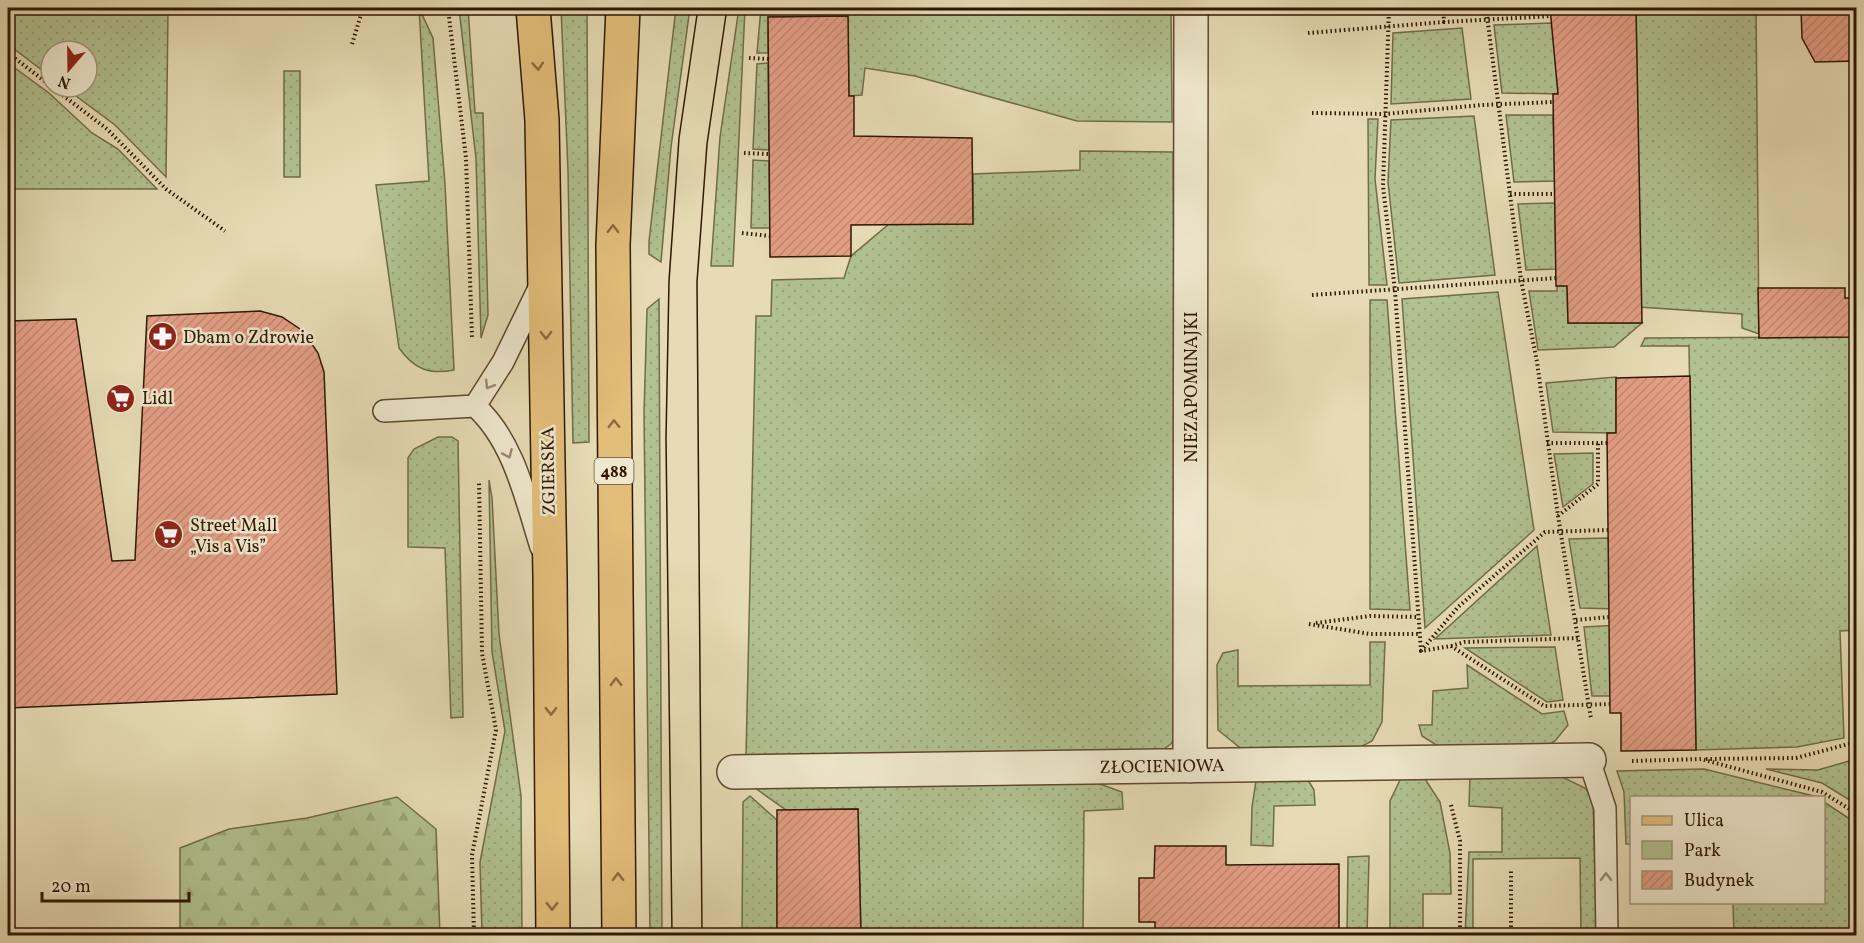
<svg xmlns="http://www.w3.org/2000/svg" width="1864" height="943" font-family="Vollkorn,serif">
  <style>
    .green { fill: url(#green-dots); stroke: #706c48; stroke-width: 1.5 }
    .forest { fill: url(#forest-firs); stroke: #706c48; stroke-width: 1.5 }
    .building { fill: url(#building-hatch); stroke: #301701; stroke-width: 1.5 }
    .lines { fill: none; stroke-linecap: round; stroke-linejoin: round }
    .service-casing { stroke: #5e482e; stroke-width: 24 }
    .minor-casing { stroke: #5e482e; stroke-width: 36 }
    .primary-casing { stroke: #301701; stroke-width: 36 }
    .path { stroke: #301701; stroke-width: 4; stroke-dasharray: 1.5 3; stroke-linecap: butt }
    .service { stroke: #efe8ce; stroke-width: 21 }
    .minor { stroke: #efe8ce; stroke-width: 33 }
    .primary { stroke: #e3be7a; stroke-width: 33 }
    .tram { stroke: #301701; stroke-width: 1.5 }
    .oneway { stroke: #8a6a3e }
    .oneway2 { stroke: #998a72 }
    .labels { text-anchor: middle; stroke-width: 5; stroke-linejoin: round; paint-order: stroke }
    .shield { fill: #efe8ce; stroke: #69563e; stroke-width: 1.5 }
    .shield-label { font-size: 16px; font-weight: bold; fill: #301701 }
    .poi-label { font-size: 18px; fill: #301701; stroke: #efe8ce; text-anchor: start }
    .street-label { font-size: 18px; fill: #301701; stroke: #efe8ce }
  </style>
  <defs>
    <pattern id="green-dots" width="8" height="8" patternUnits="userSpaceOnUse" patternTransform="scale(1.5)"><rect width="8" height="8" fill="#b1c190"/><path d="M2 2h.1M6 6h.1" fill="none" stroke="#99a57a" stroke-width="1.8" stroke-linecap="round"/></pattern>
    <pattern id="forest-firs" width="22" height="20" patternUnits="userSpaceOnUse" patternTransform="scale(1.5)"><rect width="22" height="20" fill="#b1c190"/><path d="M5 1l3.5 6h-7zM16 11l3.5 6h-7z" fill="#99a57a"/></pattern>
    <pattern id="building-hatch" width="6" height="6" patternUnits="userSpaceOnUse" patternTransform="scale(1.5)"><rect width="6" height="6" fill="#e39e85"/><path d="M-1 1l2-2M0 6l6-6M5 7l2-2" fill="none" stroke="#c38771"/></pattern>
  </defs>
  <rect width="100%" height="100%" fill="#e6dbb4"/>
  <filter id="stains"><feTurbulence type="fractalNoise" baseFrequency=".00333" numOctaves="4"/><feColorMatrix values="0 0 0 0 .2 0 0 0 0 .09 0 0 0 0 .02 0 0 0 .5 -.17"/></filter>
  <radialGradient id="worn" r=".72"><stop offset=".6" stop-color="#630" stop-opacity="0"/><stop offset="1" stop-color="#630" stop-opacity=".3"/></radialGradient>
  <!-- green -->
  <path class="green" d="M8 8H206V10H168L166 177 115 125 64 87H87V51H51V77L13 48 8 38Z
    M419 8 433 38 445 184 454 370C429 375 414 369 399 348L376 185 429 181Z
    M459 8H468L475 113H483L488 315 481 338 476 159Z
    M561 8H587L589 442 573 443 568 171Z
    M676 8H690L671 147 661 262 649 254V241Z
    M739 8H745L733 266H711L720 137Z
    M761 8H1171L1172 122 1077 121 915 76 865 68 862 95 849 96 848 16 768 17V53H757Z
    M1636 8H1756L1759 334 1742 328V314L1639 307Z
    M1552 23 1563 94 1502 93 1494 25Z
    M1462 28 1471 99 1391 104 1393 33Z
    M8 63 49 93 92 133 118 149 157 189H8Z
    M768 63 769 150 753 149 757 64Z
    M284 71H300V177H284Z
    M1506 115H1553L1555 181 1514 182Z
    M1474 116 1495 275 1399 283 1388 182 1391 120Z
    M1368 119H1378L1375 179 1387 285H1369Z
    M1080 151 1173 152 1178 730 1171 744 1161 751 746 756 756 316H771L772 280 844 278 851 256 889 224H973V174L1080 170Z
    M753 160 769 161 770 228H751Z
    M1555 203 1556 269 1526 270 1518 204Z
    M1557 286H1567L1568 323H1642L1614 347 1538 350 1529 291H1557Z
    M1498 292 1534 530 1425 628 1402 299Z
    M659 299 662 935 650 936 644 413 647 309Z
    M1370 300H1387L1410 610 1370 609Z
    M1856 337V630L1840 631 1844 738 1797 747 1696 750 1689 346H1641L1645 338Z
    M1616 377V433L1553 432 1546 383Z
    M438 437H452L458 441 463 717 451 718 445 548 408 547V458L414 449Z
    M1593 453V484L1563 507 1554 454Z
    M489 480 492 498 499 634 521 796 522 935H482L480 862 505 731 492 652Z
    M1608 538 1619 609 1580 608 1569 539Z
    M1537 546 1551 635 1435 639Z
    M1620 625V696H1592L1584 627Z
    M1370 642H1385L1382 722 1372 741 1353 751H1244L1218 730 1217 665 1223 653 1238 650V686L1370 685Z
    M1555 647 1563 700 1547 702 1465 648Z
    M1467 665 1542 714 1564 711 1568 725 1555 741 1540 750 1441 748 1422 736 1419 725H1432L1433 691 1468 688Z
    M1856 759V804L1822 783 1766 769 1818 770Z
    M1704 769 1814 796 1816 797 1632 798 1631 844H1626L1624 792 1617 771Z
    M1558 775 1585 788 1593 798 1597 935H1581L1580 858 1473 859V935L1465 936 1469 852H1502V808L1469 806 1470 776Z
    M1402 776 1425 779 1440 802 1450 853 1451 894H1423V929H1451V935L1390 936V801Z
    M1086 779 1122 792 1123 809 1084 811 1083 935H861L858 809 786 810 755 788Z
    M1308 780 1314 790 1315 805 1274 806 1273 846 1251 845 1252 807 1256 781Z
    M750 796 777 820V935L742 936 743 802Z
    M1824 802 1856 823V935H1734L1733 903 1824 902Z
    M1369 856 1367 935H1347L1348 857Z"/>
  <!-- forest -->
  <path class="forest" d="M397 797 436 829 440 935H180V848L229 829 307 818Z"/>
  <!-- building -->
  <path class="building" d="M1550 8H1636L1642 323H1568L1567 286H1556L1553 94H1558Z
    M1801 8H1857V61L1815 62 1802 38Z
    M848 16 849 96H854V136L972 138 973 224 851 225V256L770 257 768 17Z
    M1758 288H1845V298H1857V337L1759 338Z
    M260 311 282 317 303 331 318 353 324 372 337 694 8 708V321L76 319 112 561 135 560 147 316Z
    M1690 376 1696 750 1621 751V713H1610L1607 433H1616V378Z
    M858 809 861 936H777V810Z
    M1155 846H1226V865L1339 864V936H1155V922H1139V878H1154Z"/>
  <g class="lines">
    <defs>
      <path id="service" d="M475 406 503 362 540 286
        M384 411 475 406C514 441 526 500 541 547
        M1589 760 1605 808 1607 936"/>
      <path id="minor" d="M1190 766 1191 8
        M734 772 1589 760"/>
      <path id="primary" d="M533 8 542 120 550 577 553 936
        M619 936 613 245 623 8"/>
    </defs>
    <!-- service casing -->
    <use href="#service" class="service-casing"/>
    <!-- minor casing -->
    <use href="#minor" class="minor-casing"/>
    <!-- primary casing -->
    <use href="#primary" class="primary-casing"/>
    <!-- path -->
    <path class="path" d="M448 8 466 158 472 338
      M1389 8 1383 186 1395 291 1421 651 1451 646 1544 706 1610 704
      M1432 8 1444 15
      M1443 8 1444 22 1551 16
      M1486 8 1521 280 1537 362 1558 516 1591 719
      M1308 33 1444 22
      M352 44 363 8
      M8 53 51 86
      M749 58 768 59
      M52 87 107 129 166 189 225 231
      M1312 113 1385 114 1482 105 1553 102
      M744 153 769 154
      M1510 194H1555
      M742 233 770 236
      M1312 295 1556 278
      M1547 443H1607
      M1558 516 1598 484V443
      M1576 620 1609 617
      M1316 623 1370 616 1418 617
      M1309 624 1370 634H1419
      M1451 646 1465 642 1579 638
      M1421 651 1458 607 1545 532 1608 530
      M1706 759 1796 758 1856 742
      M1632 761 1701 759 1822 792 1856 813
      M1451 805 1460 841V936
      M474 936 472 855 496 730 482 653 479 481
      M1511 936V870"/>
    <!-- service -->
    <use href="#service" class="service"/>
    <!-- minor -->
    <use href="#minor" class="minor"/>
    <!-- primary -->
    <use href="#primary" class="primary"/>
    <!-- tram -->
    <path class="tram" d="M672 936 666 438 669 281 679 138 698 8
      M702 936 697 282 707 144 727 8"/>
  </g>
  <!-- one-way arrows -->
  <defs><path id="oneway-chevron" d="M-2-3.5L2.5 0L-2 3.5" fill="none" stroke-width="1.6" stroke-linecap="round" stroke-linejoin="round" transform="scale(1.5)"/></defs>
  <g class="oneway">
    <use href="#oneway-chevron" transform="translate(538 66) rotate(86)"/>
    <use href="#oneway-chevron" transform="translate(613 229) rotate(-89)"/>
    <use href="#oneway-chevron" transform="translate(546 335) rotate(89)"/>
    <use href="#oneway-chevron" transform="translate(614 424) rotate(-91)"/>
    <use href="#oneway-chevron" transform="translate(616 682) rotate(-91)"/>
    <use href="#oneway-chevron" transform="translate(551 711) rotate(89)"/>
    <use href="#oneway-chevron" transform="translate(618 877) rotate(-91)"/>
    <use href="#oneway-chevron" transform="translate(552 906) rotate(90)"/>
  </g>
  <g class="oneway2">
    <use href="#oneway-chevron" transform="translate(489 385) rotate(122)"/>
    <use href="#oneway-chevron" transform="translate(508 454) rotate(66)"/>
    <use href="#oneway-chevron" transform="translate(1606 877) rotate(-91)"/>
  </g>
  <!-- icons -->
  <defs>
    <symbol id="pharmacy-disc" viewBox="-11 -11 22 22"><circle r="9.5" fill="#8f2418" stroke="#efe8ce"/><path d="M-2-6h4v4h4v4h-4v4h-4v-4h-4v-4h4Z" fill="#fff"/></symbol>
    <symbol id="supermarket-disc" viewBox="-11 -11 22 22"><circle r="9.5" fill="#8f2418" stroke="#efe8ce"/><path d="M-6-5.5h2.5l.6 2H6L4.5 2H-2.5L-4.4-4H-6ZM-1.5 3.2a1.3 1.3 0 1 0 .1 0ZM3 3.2a1.3 1.3 0 1 0 .1 0Z" fill="#fff"/></symbol>
  </defs>
  <g fill-rule="evenodd">
    <use href="#pharmacy-disc" x="146" y="320" width="33" height="33"/>
    <use href="#supermarket-disc" x="104" y="382" width="33" height="33"/>
    <use href="#supermarket-disc" x="152" y="518" width="33" height="33"/>
  </g>
  <g class="labels">
    <!-- shield labels -->
    <rect class="shield" x="594.5" y="458" width="39" height="26" rx="4.5"/>
    <g class="shield-label">
      <text x="614" y="477">488</text>
    </g>
    <!-- poi labels -->
    <g class="poi-label">
      <text x="183" y="343">Dbam o Zdrowie</text>
      <text x="142" y="404">Lidl</text>
      <text x="190" y="531">Street Mall<tspan x="190" dy="21">„Vis a Vis”</tspan></text>
    </g>
    <!-- street labels -->
    <g class="street-label">
      <text transform="translate(1191 387) rotate(-90)" y="6">NIEZAPOMINAJKI</text>
      <text transform="translate(548 471) rotate(-91)" y="6">ZGIERSKA</text>
      <text transform="translate(1162 766) rotate(-1)" y="6">ZŁOCIENIOWA</text>
    </g>
  </g>
  <!-- margin -->
  <rect width="1864" height="943" fill="none" stroke="#e6dbb4" stroke-width="30"/>
  <rect x="9" y="9" width="1846" height="925" fill="none" stroke="#301701" stroke-width="3"/>
  <rect x="15" y="15" width="1834" height="913" fill="none" stroke="#301701" stroke-width="1.5"/>
  <!-- legend -->
  <rect x="1630" y="796" width="195" height="108" fill="#efe8ce" stroke="#a3947c" stroke-width="1.5"/>
  <rect x="1642" y="816" width="30" height="9" fill="#e3be7a" stroke="#a3947c" stroke-width="1.5"/>
  <text x="1684" y="826" font-size="18" fill="#301701">Ulica</text>
  <rect x="1642" y="841" width="30" height="18" fill="#b1c190" stroke="#a3947c" stroke-width="1.5"/>
  <text x="1684" y="856" font-size="18" fill="#301701">Park</text>
  <rect x="1642" y="871" width="30" height="18" fill="url(#building-hatch)" stroke="#a3947c" stroke-width="1.5"/>
  <text x="1684" y="886" font-size="18" fill="#301701">Budynek</text>
  <!-- north arrow -->
  <g transform="translate(69 69) rotate(200)"><circle r="28" fill="#efe8ce" stroke="#a3947c" stroke-width="1.5"/>
  <path d="M0-4.5L10 22L0 15L-10 22Z" fill="#8f2418"/>
  <text y="-9" font-size="16" font-weight="bold" text-anchor="middle" fill="#301701">N</text>
  </g>
  <!-- scale -->
  <path d="M42 892v9h147v-9" fill="none" stroke="#301701" stroke-width="3"/>
  <text x="51" y="892" font-size="18" fill="#301701" stroke="#efe8ce" stroke-width="4.5" paint-order="stroke">20 m</text>
  <rect width="100%" height="100%" filter="url(#stains)"/>
  <rect width="100%" height="100%" fill="url(#worn)"/>
</svg>
